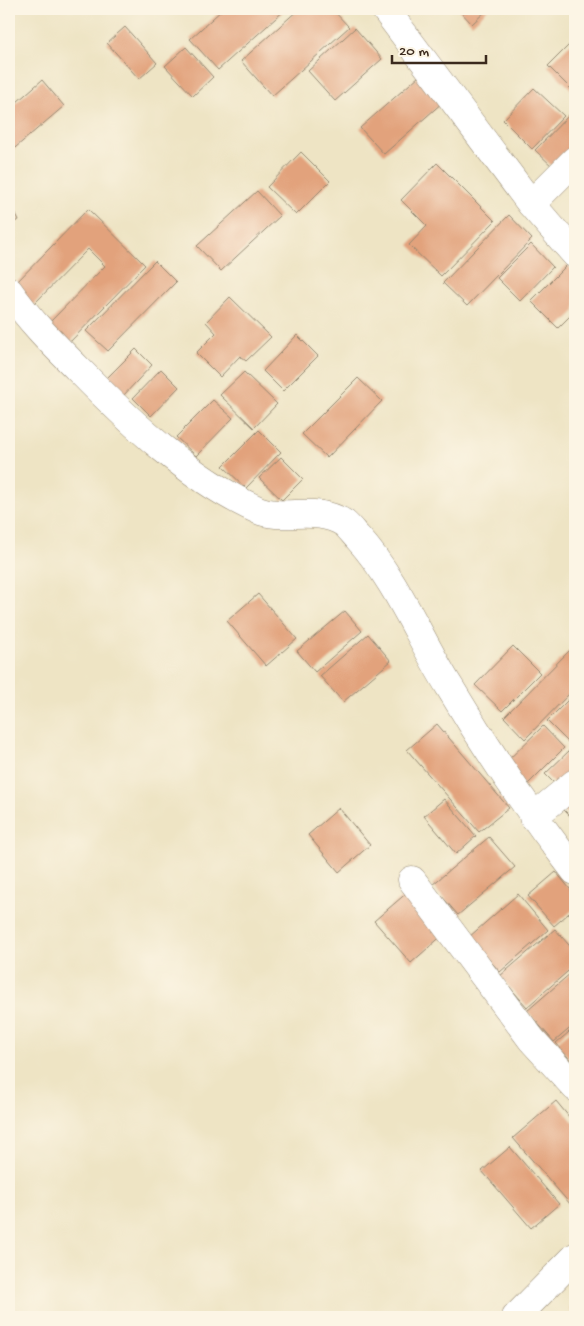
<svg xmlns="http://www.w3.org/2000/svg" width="584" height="1326" font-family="'Gochi Hand',sans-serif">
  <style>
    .building { fill: #e2a27c }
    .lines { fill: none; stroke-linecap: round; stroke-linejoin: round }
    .street-casing { stroke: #948771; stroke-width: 29 }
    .street { stroke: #fff; stroke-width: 28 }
  </style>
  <rect width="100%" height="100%" fill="#fcf5e5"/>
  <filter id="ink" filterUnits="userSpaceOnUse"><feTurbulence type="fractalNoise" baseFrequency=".02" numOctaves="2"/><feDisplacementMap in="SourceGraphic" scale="10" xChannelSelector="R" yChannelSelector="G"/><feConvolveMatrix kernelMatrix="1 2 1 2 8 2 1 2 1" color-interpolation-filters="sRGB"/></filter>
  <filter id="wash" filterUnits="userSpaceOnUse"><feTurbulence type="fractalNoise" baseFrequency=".0096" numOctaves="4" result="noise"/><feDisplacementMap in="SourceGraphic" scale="20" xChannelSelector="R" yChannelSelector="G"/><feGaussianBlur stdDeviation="1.12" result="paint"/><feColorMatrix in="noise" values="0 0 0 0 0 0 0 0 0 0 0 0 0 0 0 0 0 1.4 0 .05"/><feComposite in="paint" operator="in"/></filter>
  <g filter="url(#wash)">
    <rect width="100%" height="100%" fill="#eee4c4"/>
    <g id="blocks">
      <!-- building -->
      <path class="building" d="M223 9H286L218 70 190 39Z
        M299 9H332L349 27 272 96 241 61Z
        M458 9H488L472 24Z
        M125 27 157 63 139 79 107 43Z
        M355 28 382 59 335 101 308 71Z
        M575 39V93L548 66Z
        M186 47 213 77 193 96 165 66Z
        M419 76 443 102 384 154 360 128Z
        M42 80 64 106 9 153V109Z
        M534 88 564 116 532 149 503 120Z
        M575 109V146L554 168 535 150Z
        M301 152 330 181 296 215 267 187Z
        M437 163 495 221 441 276 409 245 427 226 401 200Z
        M257 191 280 216 221 271 197 246Z
        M9 199 19 220 9 224Z
        M88 209 145 265 67 345 47 325 105 266 88 249 32 306 12 287Z
        M509 215 532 239 467 306 443 283Z
        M531 244 553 267 520 301 497 278Z
        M155 261 176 282 108 351 86 331Z
        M567 265 575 273V311L558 328 531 301Z
        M230 297 271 337 246 361 240 356 220 377 196 353 216 333 206 322Z
        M297 335 318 356 283 391 263 371Z
        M136 349 152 365 122 397 105 380Z
        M161 369 179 387 151 416 133 398Z
        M244 372 277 404 254 428 220 395Z
        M358 378 382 401 327 458 302 434Z
        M213 400 233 418 196 456 176 437Z
        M259 430 281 452 246 488 223 466Z
        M281 457 303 479 282 500 259 478Z
        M258 594 297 639 266 666 227 621Z
        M345 611 362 631 315 672 297 651Z
        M368 634 391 661 343 702 320 676Z
        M513 646 540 673 502 711 475 685Z
        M574 646 575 688 525 739 504 717Z
        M575 693V741L571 745 547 721Z
        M437 724 509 808 479 832 407 750Z
        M543 726 564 748 525 787 503 765Z
        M570 750 575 755V776L561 790 545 774Z
        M575 797V821L563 809Z
        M444 799 476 836 456 854 424 816Z
        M339 808 370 845 339 872 308 835Z
        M489 837 515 867 458 915 432 885Z
        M556 872 575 895V908L554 926 528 896Z
        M409 891 445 933 411 963 374 921Z
        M518 894 548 930 500 972 469 937Z
        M555 929 575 952V965L527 1007 500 976Z
        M572 972 575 976V1024L554 1042 527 1011Z
        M575 1027V1060L573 1063 556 1043Z
        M556 1101 575 1124V1201L571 1205 513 1138Z
        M510 1147 559 1204 531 1228 482 1171Z
        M575 1303V1316L569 1309Z"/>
    </g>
  </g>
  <g filter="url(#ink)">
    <use href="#blocks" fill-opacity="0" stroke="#948771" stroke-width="1"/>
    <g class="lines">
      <defs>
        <path id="street" d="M385 9 531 204 575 254
          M531 204 575 160
          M9 291C29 320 53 344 79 370 130 422 191 480 258 510 284 521 316 505 344 523 349 527 354 534 358 538 397 581 419 638 449 686 487 750 529 812 575 871
          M533 817 575 783
          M412 880 532 1040 575 1087
          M516 1317 575 1257"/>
      </defs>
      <!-- street casing -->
      <use href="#street" class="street-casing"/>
      <!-- street -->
      <use href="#street" class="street"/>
    </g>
  </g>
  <!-- margin -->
  <rect width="584" height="1326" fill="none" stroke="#fcf5e5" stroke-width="30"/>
  <!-- scale -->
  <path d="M392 55v8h94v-8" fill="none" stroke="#3b2a1e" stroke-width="2.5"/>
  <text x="399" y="55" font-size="15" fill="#3b2a1e" stroke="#fcf5e5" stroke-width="4" paint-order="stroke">20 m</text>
</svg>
